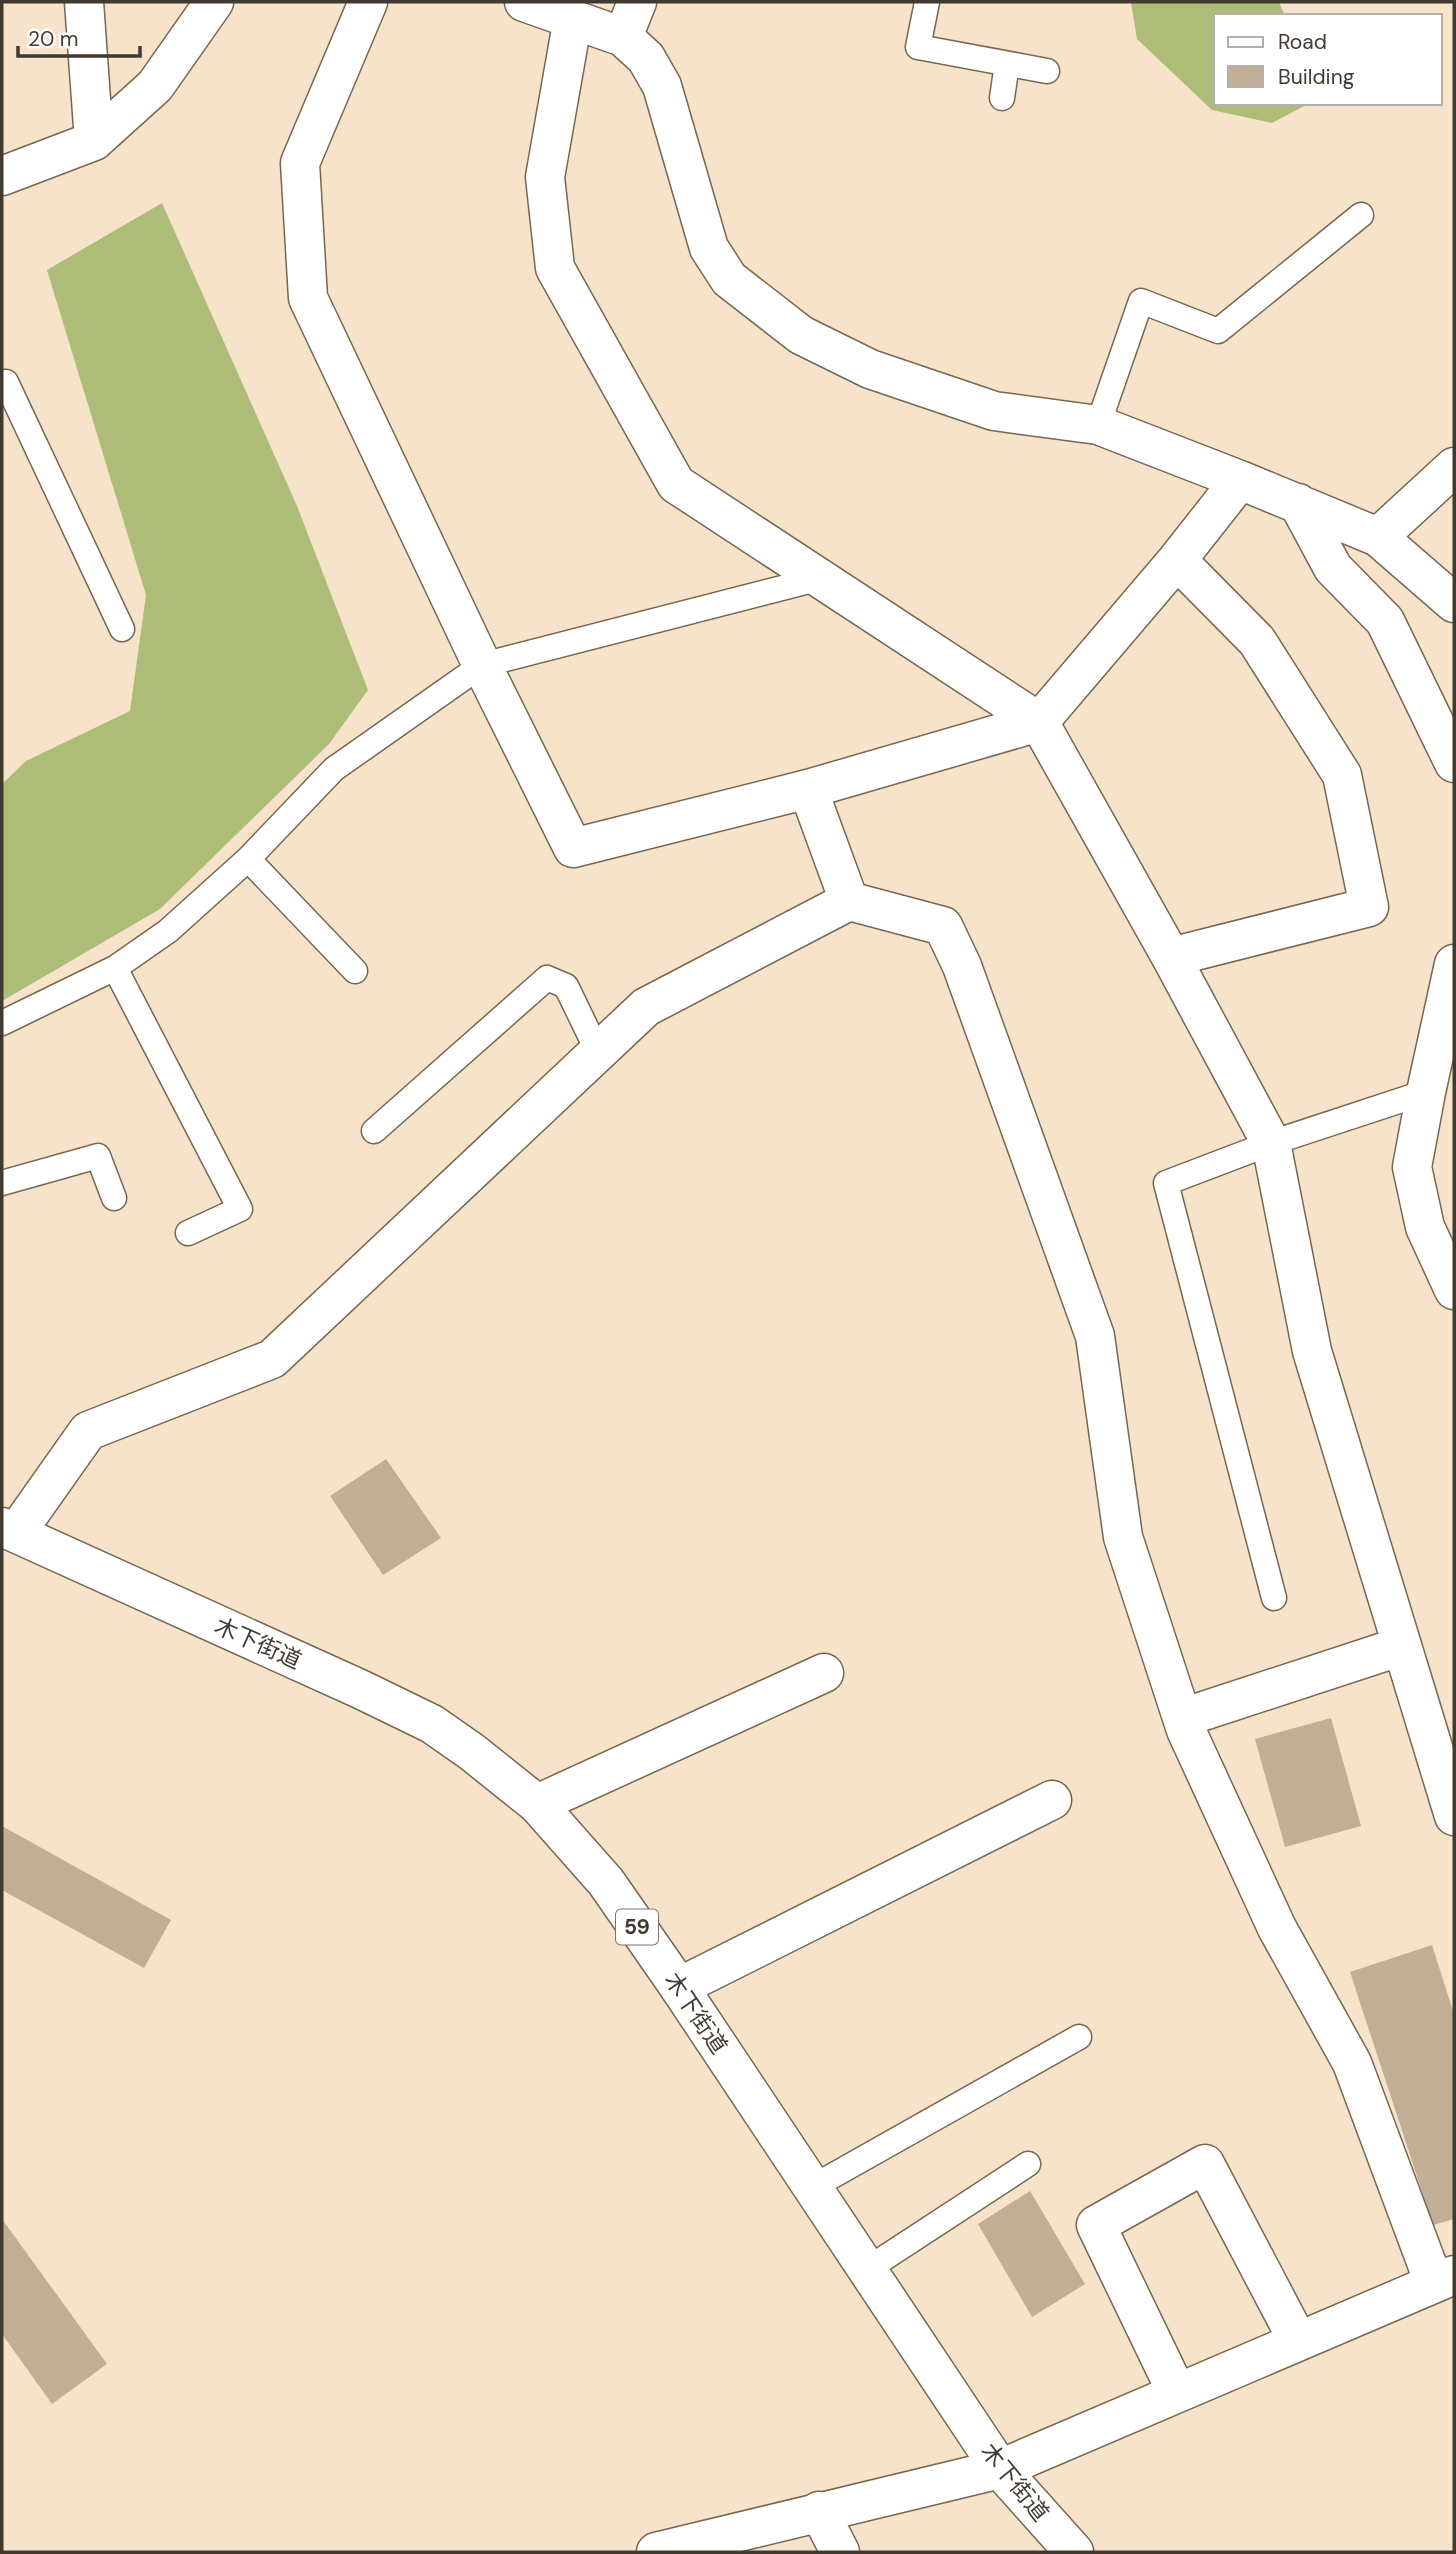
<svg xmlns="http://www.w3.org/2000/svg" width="1456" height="2554" font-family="'DM Sans','Noto Sans JP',sans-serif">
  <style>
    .forest { fill: #adbc77 }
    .building { fill: #c0ae96 }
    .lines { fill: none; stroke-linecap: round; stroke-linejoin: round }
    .lane-casing { stroke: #776751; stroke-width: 27 }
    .street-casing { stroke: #776751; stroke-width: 41 }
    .primary-casing { stroke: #776751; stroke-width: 41 }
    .lane { stroke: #fff; stroke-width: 24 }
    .street { stroke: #fff; stroke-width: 38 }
    .primary { stroke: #fff; stroke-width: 38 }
    .labels { text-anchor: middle; stroke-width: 7; stroke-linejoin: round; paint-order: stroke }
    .shield { fill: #fff; stroke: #7a756e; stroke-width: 2 }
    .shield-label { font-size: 21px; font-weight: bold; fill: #413a30 }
    .street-label { font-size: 23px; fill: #413a30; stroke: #fff }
  </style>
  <rect width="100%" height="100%" fill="#f6e3ca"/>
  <!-- forest -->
  <path class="forest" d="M1131 2H1279L1285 16H1216V103H1310L1272 123 1212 110 1137 39Z
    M162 203 297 506 368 690 329 744 160 909 2 1001V784L26 761 130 711 146 595 47 270Z"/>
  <!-- building -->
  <path class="building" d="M386 1459 441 1538 383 1575 330 1496Z
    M1331 1718 1361 1826 1285 1847 1255 1739Z
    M2 1826 171 1920 144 1968 2 1890Z
    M1432 1945 1454 2014V2219L1433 2225 1350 1972Z
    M1030 2191 1085 2284 1032 2317 978 2224Z
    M2 2219 107 2364 52 2404 2 2334Z"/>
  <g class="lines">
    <defs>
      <path id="lane" d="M927 2 918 47 1047 71
        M1002 98 1007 64
        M2 384 6 382 122 629
        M1098 425 1141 301 1218 331 1361 215
        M248 859 355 971
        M115 968 240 1209 188 1233
        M2 1023 115 968 168 931 248 859 334 769 482 665 821 578
        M374 1131 547 978 566 986 598 1052
        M2 1183 98 1156 114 1198
        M1274 1598 1166 1183 1271 1143 1426 1092
        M811 2188 1079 2037
        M866 2270 1028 2164"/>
      <path id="street" d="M84 2 94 141
        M368 2 300 163 308 298 482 665 573 848 808 789 1039 722 1177 560 1240 480
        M524 2 623 37 646 58 662 86 709 248 729 279 801 335 870 369 994 411 1098 425 1240 480 1378 537 1454 603
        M573 18 545 177 555 268 676 484 1039 722 1171 957 1271 1143 1312 1351 1454 1816
        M623 37 637 2
        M2 176 94 141 155 86 214 2
        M1298 503 1333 568 1385 621 1454 763
        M1378 537 1454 467
        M808 789 849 901
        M1171 957 1369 907 1342 775 1257 641 1177 560
        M1454 964 1426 1092 1412 1167 1425 1227 1454 1290
        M16 1533 88 1431 272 1359 646 1007 849 901 943 926 962 966 1095 1336 1123 1537 1186 1730 1277 1928 1352 2063 1434 2283
        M1182 1718 1402 1646
        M537 1804 824 1673
        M679 1987 1052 1800
        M1177 2393 1096 2225 1205 2164 1298 2341
        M819 2511 840 2552
        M656 2552 1000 2469 1454 2275"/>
      <path id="primary" d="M2 1527 360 1689 432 1724 472 1752 537 1804 606 1882 679 1987 1000 2469 1074 2552"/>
    </defs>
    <!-- lane casing -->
    <use href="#lane" class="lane-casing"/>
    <!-- street casing -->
    <use href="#street" class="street-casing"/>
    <!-- primary casing -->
    <use href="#primary" class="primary-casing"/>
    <!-- lane -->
    <use href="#lane" class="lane"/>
    <!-- street -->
    <use href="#street" class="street"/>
    <!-- primary -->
    <use href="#primary" class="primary"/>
  </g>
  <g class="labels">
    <!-- shield labels -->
    <rect class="shield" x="616" y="1909.5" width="42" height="35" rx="5"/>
    <g class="shield-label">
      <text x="637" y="1934">59</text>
    </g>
    <!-- street labels -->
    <g class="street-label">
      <text transform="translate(258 1643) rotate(24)" y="8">木下街道</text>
      <text transform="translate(696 2013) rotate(56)" y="8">木下街道</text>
      <text transform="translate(1015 2482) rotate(51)" y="8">木下街道</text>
    </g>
  </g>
  <!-- border -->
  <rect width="1456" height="2554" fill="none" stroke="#413a30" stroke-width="7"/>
  <!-- legend -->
  <rect x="1214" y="14" width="228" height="91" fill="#ffffff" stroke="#b3b0ac" stroke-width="2"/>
  <rect x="1228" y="37" width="35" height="10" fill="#ffffff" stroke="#b3b0ac" stroke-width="2"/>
  <text x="1278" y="49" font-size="21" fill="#413a30">Road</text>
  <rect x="1228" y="66" width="35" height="21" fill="#c0ae96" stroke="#b3b0ac" stroke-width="2"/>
  <text x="1278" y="84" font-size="21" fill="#413a30">Building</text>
  <!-- scale -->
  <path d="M18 46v10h122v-10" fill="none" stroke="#413a30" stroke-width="3.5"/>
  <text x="28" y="46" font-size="21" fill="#413a30" stroke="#ffffff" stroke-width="5" paint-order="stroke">20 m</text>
</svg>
